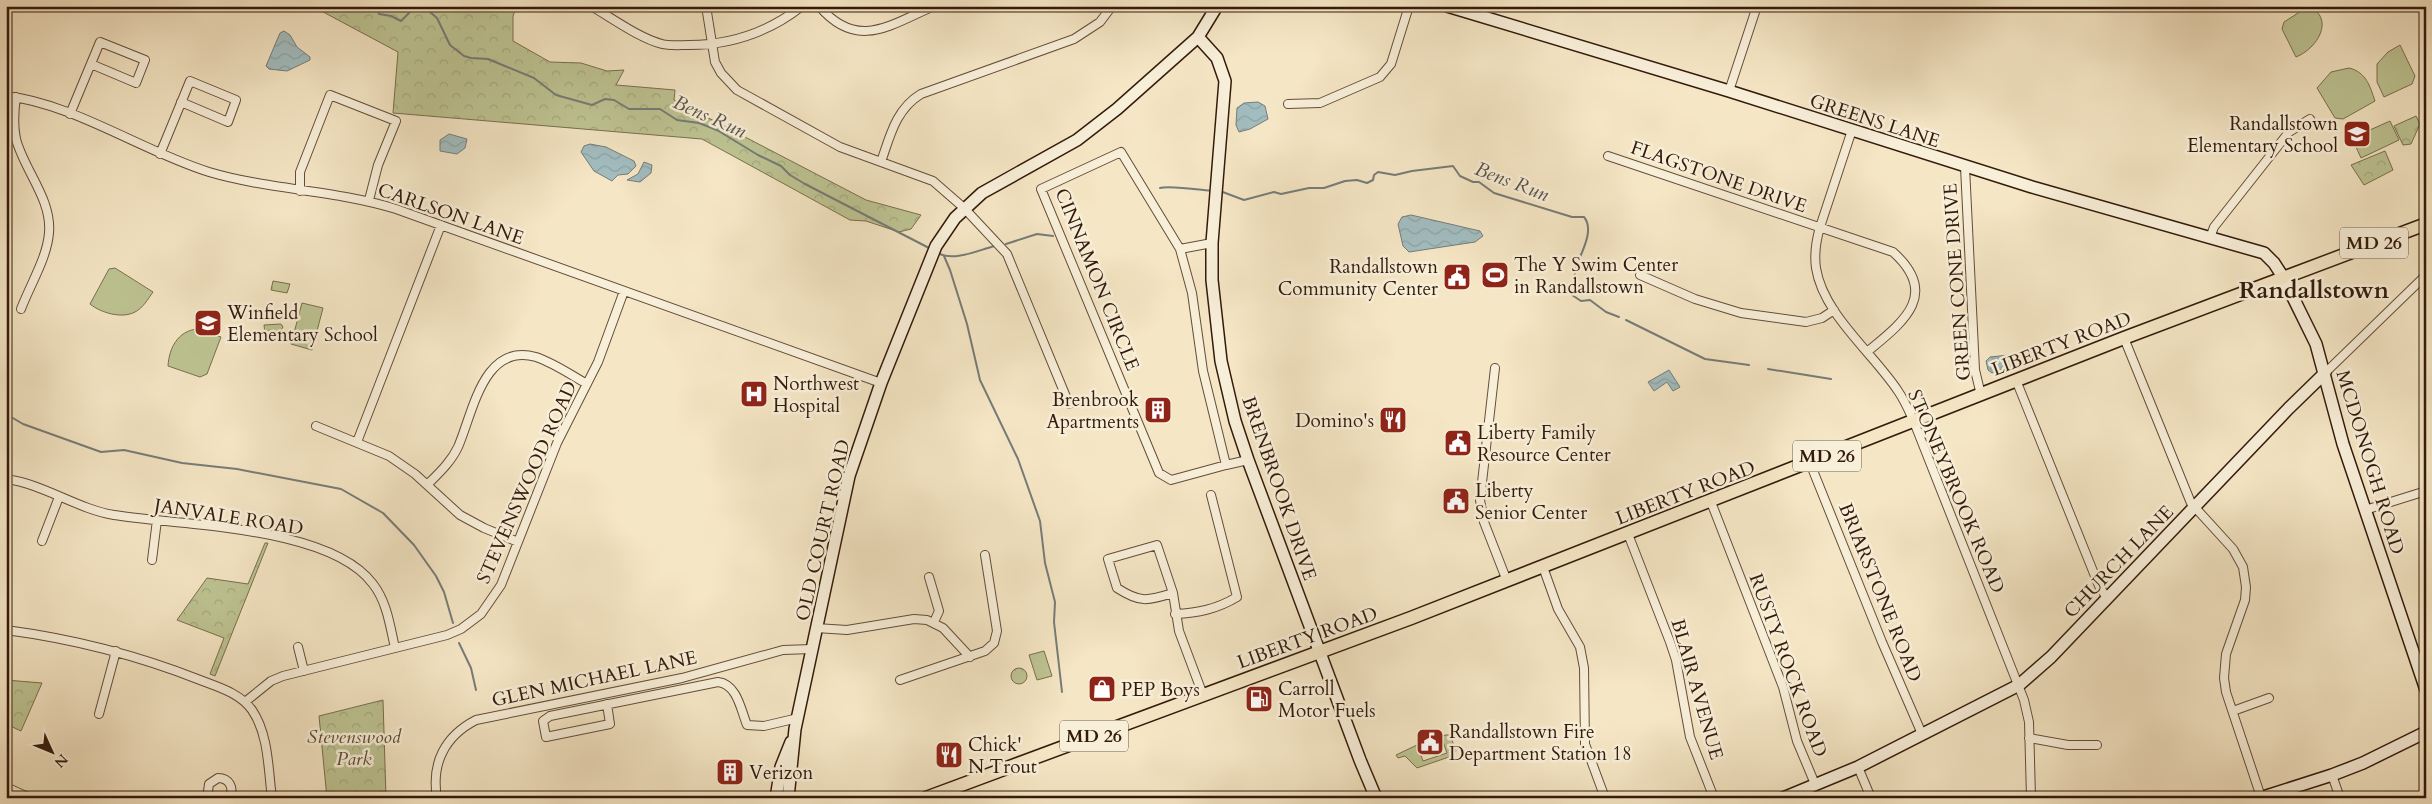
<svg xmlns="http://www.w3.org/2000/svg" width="2432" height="804" font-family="Cardo,serif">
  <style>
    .grass { fill: #bec493; stroke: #786f4f }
    .forest { fill: url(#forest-crowns); stroke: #786f4f }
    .water { fill: url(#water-waves); stroke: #767c78 }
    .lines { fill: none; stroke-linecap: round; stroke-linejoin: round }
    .stream { stroke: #767c78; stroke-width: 2 }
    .street-casing { stroke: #644d3a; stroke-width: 10 }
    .secondary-casing { stroke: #331a0b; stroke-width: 14 }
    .primary-casing { stroke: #331a0b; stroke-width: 15 }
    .street { stroke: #f8efd9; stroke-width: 8 }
    .secondary { stroke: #f8efd9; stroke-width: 11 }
    .primary { stroke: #f5e6c5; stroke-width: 12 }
    .labels { text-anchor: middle; stroke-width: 5; stroke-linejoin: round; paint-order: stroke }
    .shield { fill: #f8efd9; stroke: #6e5a49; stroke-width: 1 }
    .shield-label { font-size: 18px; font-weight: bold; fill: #331a0b }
    .street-label { font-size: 19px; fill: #331a0b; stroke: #f8efd9 }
    .poi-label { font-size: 19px; fill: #331a0b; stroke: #f8efd9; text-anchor: start }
    .park-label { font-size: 19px; font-style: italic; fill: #5d4d34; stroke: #f8efd9 }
    .water-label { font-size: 20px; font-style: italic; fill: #5a534a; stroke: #f8efd9 }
    .district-label { font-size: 24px; font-weight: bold; fill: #331a0b; stroke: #f8efd9 }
  </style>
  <defs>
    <pattern id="forest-crowns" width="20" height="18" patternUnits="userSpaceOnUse" patternTransform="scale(1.25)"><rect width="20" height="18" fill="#bec493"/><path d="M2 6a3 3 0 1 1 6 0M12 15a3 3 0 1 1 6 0" fill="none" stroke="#a4a87d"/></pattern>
    <pattern id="water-waves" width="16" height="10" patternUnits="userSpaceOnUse" patternTransform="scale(1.25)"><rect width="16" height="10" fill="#a2bdc0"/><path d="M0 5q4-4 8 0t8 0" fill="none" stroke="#8ca2a4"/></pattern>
  </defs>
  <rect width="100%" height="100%" fill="#f5e6c5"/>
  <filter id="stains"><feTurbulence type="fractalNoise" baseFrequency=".004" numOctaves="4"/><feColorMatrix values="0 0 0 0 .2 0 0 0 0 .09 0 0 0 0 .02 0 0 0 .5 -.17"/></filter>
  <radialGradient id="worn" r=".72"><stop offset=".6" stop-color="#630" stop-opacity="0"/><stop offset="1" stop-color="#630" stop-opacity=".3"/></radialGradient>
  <!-- grass -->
  <path class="grass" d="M2309 6C2335 19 2318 48 2296 57L2282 29 2284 22Z
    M2400 45 2415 76 2412 84 2384 97 2377 82V64L2388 52Z
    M2349 68C2366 72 2370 86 2375 101L2343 119 2335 118 2317 88 2331 72Z
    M2390 121 2399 140 2361 158 2352 138Z
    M115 268 153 292C148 299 143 308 135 312 122 319 101 313 90 304L109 269Z
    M302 303 323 308 312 350 291 344Z
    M197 329 221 337 207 374 200 377 168 366C169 348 178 331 197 329Z
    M1044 651 1052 676 1037 680 1029 655Z
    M1446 735H1450L1456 751 1449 757 1417 768 1405 756 1398 758 1396 755 1417 745 1423 761 1447 753 1441 736Z"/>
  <!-- forest -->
  <path class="forest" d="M312 6H517L513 16V41L550 62 581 63 607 71 624 70 616 85 675 90 674 100 866 200 921 215 911 229 899 232 866 221 850 220 702 139 393 113 398 52Z
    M2416 116 2420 124 2411 144 2403 145 2394 126Z
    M2385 151 2393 170 2364 185 2351 165Z
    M273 281 290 284 287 293 271 290Z
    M281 324 283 327 279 333 280 340 266 342 264 325Z
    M265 543H268L215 676 210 674 224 638 177 620 207 578 248 584Z
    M1011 676a8 8 0 1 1 16 0a8 8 0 1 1-16 0Z
    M6 680 42 683 21 731 6 724Z
    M383 700 386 798H327L319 716Z"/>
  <!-- water -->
  <path class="water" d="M284 31 290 35 297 47 310 57V60L287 71 269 69 266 66 280 33Z
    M1258 102 1265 106 1268 119 1250 129 1239 132 1236 125 1237 108 1244 103Z
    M449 134 467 139 465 148 457 154 440 151V140Z
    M590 144 606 147 634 161 636 166 628 174 618 175 612 181 594 171 581 152 584 146Z
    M644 162 652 165 651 173 640 182 627 180 638 174Z
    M1411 215 1480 231 1483 236 1475 242 1409 252 1403 246 1398 224 1402 217Z
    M2038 346 2042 350 2040 355 1992 373 1988 370 1986 361 1990 357 2019 354Z
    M1669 370 1680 387 1673 391 1667 382 1654 391 1648 382Z"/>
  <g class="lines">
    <!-- stream -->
    <path class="stream" d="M376 6 379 14 391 16 401 21 414 8 424 7 437 18 450 45 464 56 471 58 488 59 534 78 556 95 592 105 605 99 614 100 629 109H660L677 120 699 123 717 130 758 155 781 166 790 175 805 184 931 249
      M1160 188C1169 185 1201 190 1213 191
      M1220 191 1244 200 1274 192 1281 194 1309 188H1324L1345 181 1357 180 1367 183 1373 180 1374 175 1378 172 1395 175 1412 171 1453 166 1460 176 1473 182H1479L1494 193 1572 217H1584C1595 230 1581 253 1576 267 1574 276 1575 286 1572 295L1581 301 1590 300 1606 312 1619 317
      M1006 244 1037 234 1053 236
      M938 253C954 262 978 250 995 246
      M944 256 950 270 967 324 980 380 1018 459 1040 521 1045 563 1055 602 1054 622 1062 692
      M1626 320 1705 359 1749 365
      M1768 369 1831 379
      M6 414 23 424 101 452 124 450 182 463 237 469 341 489 383 513 414 545 436 576 444 592 453 623
      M459 643 471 668 476 690"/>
    <defs>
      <path id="street" d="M591 6C612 18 639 38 662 44 670 46 680 45 689 45 731 45 769 32 802 6
        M706 6 715 62 721 73 737 90 840 147 933 181 964 208 1007 254 1069 404
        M819 6C857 51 890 25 934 6
        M1729 91 1757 6
        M6 96C72 103 144 152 209 172 270 190 335 190 396 209L881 383
        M16 97C14 111 13 125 16 139 24 170 52 199 49 233 47 258 30 285 21 309
        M1288 104 1320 103 1380 77 1391 64 1409 6
        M70 114 100 42 145 60 136 83 91 64
        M1852 130 1820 227C1816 241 1814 254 1816 268 1823 314 1874 354 1898 391 1905 401 1909 411 1914 422L2024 700 2029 722 2031 798
        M1121 152 1180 249 1192 293 1203 371 1226 465 1171 480 1159 473 1041 189Z
        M160 154 190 81 236 100 228 122 181 102
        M1608 156 1893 252C1941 295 1902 323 1867 352
        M881 162C890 136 896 109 921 94L1074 39 1100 22 1112 6
        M1965 167 1975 370 1981 395
        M300 191V172L330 95 396 121 378 165 369 200
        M2210 238 2214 227 2289 132 2310 119
        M1180 249 1212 243
        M1640 275 1695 299 1741 313 1806 322 1822 318 1834 310
        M2124 338 2191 503 2233 549 2243 567 2246 587 2245 600 2226 654 2224 678 2226 692 2261 797
        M1495 368 1480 500 1484 522 1507 581
        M2325 373 2426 275
        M2016 380 2099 586 2107 598
        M316 426 389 456 415 474 460 515 484 528 518 542
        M357 442 441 225
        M1810 463 1882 642 1922 734
        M1226 465 1248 460
        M6 479C44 484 77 509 114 515 183 526 330 526 373 584 387 602 390 626 395 648
        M427 485C439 473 451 462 458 447 473 413 483 342 536 357 554 363 571 375 587 384
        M1711 502 1783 687 1797 741 1815 784
        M2365 510 2426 491
        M1628 534 1670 642 1676 660 1690 737 1714 798
        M42 541 59 497
        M152 560 157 520
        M1543 567 1558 609 1580 647 1584 668 1585 744 1605 798
        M929 577 939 611 934 622
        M1173 593 1157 545 1108 559 1117 588C1140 603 1147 601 1173 593L1179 631 1203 695
        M1175 614C1198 613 1217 609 1237 597L1211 495
        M816 628 847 630 914 619 927 620 943 628 970 657
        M6 630C74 639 137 655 200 680 218 687 240 693 252 710 269 735 268 769 272 798
        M298 647 304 671
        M900 680 985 651 994 643 997 631 985 555
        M245 702 271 681 283 676 447 635 461 629 481 614 501 585 557 443 598 362 624 291
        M607 704 610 724 546 737 543 721 550 716 718 682C737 684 741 710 747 725L764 726 798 718
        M2233 711 2269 698
        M99 714 116 651
        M2029 738 2068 745H2097
        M1858 767 1871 798
        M2332 775 2340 798
        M6 787 30 798
        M207 798 209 784 218 778C229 778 235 788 229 798
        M437 798C431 763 445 736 476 720L682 678 783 650 812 649"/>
      <path id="secondary" d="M1447 6 1729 91 2032 187 2264 253 2274 263 2283 277 2316 344 2343 444 2426 690
        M1198 37 1217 58 1225 81 1212 243V280L1221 361 1235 421 1248 460 1360 760 1376 798
        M776 798 781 767 791 742
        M788 798 795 729 849 476 881 383 936 246 955 218 982 193 1077 140 1117 109 1198 37 1217 6
        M1783 798 1858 767 2019 685 2051 657 2289 408 2325 373
        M2260 798 2332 775 2363 763 2426 732"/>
      <path id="primary" d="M926 798 1411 618 2124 338 2426 224"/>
    </defs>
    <!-- street casing -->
    <use href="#street" class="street-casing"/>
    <!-- secondary casing -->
    <use href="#secondary" class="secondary-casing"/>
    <!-- primary casing -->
    <use href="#primary" class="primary-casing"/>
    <!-- street -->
    <use href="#street" class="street"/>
    <!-- secondary -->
    <use href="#secondary" class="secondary"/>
    <!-- primary -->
    <use href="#primary" class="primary"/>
  </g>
  <!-- icons -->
  <defs>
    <symbol id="school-square" viewBox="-11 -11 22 22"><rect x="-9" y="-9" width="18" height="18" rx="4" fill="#8f2418" stroke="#f8efd9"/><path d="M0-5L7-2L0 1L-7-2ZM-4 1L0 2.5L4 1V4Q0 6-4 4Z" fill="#fff"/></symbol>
    <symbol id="stadium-square" viewBox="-11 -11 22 22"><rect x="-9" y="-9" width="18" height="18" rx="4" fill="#8f2418" stroke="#f8efd9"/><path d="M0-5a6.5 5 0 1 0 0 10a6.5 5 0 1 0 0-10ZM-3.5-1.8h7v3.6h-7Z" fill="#fff"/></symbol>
    <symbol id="civic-square" viewBox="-11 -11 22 22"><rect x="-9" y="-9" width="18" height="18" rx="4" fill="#8f2418" stroke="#f8efd9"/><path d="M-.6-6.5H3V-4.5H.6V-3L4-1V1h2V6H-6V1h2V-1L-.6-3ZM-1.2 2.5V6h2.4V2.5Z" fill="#fff"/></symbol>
    <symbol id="hospital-square" viewBox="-11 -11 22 22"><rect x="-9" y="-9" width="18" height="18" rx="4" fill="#8f2418" stroke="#f8efd9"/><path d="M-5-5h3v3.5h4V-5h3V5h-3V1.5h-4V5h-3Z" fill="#fff"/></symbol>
    <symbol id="building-square" viewBox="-11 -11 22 22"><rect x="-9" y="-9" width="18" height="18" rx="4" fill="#8f2418" stroke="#f8efd9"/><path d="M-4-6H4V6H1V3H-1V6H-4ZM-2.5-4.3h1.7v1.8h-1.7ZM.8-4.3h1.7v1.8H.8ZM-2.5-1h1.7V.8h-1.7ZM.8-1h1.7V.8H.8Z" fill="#fff"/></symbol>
    <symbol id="restaurant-square" viewBox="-11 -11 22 22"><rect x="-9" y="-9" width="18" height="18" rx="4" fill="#8f2418" stroke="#f8efd9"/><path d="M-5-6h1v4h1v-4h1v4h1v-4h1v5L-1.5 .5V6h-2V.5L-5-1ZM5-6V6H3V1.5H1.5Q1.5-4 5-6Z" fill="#fff"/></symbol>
    <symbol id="shop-square" viewBox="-11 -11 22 22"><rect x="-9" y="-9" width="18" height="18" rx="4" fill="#8f2418" stroke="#f8efd9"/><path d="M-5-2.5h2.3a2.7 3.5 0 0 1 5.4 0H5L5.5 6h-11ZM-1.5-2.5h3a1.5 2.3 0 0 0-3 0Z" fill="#fff"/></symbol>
    <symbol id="fuel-square" viewBox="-11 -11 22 22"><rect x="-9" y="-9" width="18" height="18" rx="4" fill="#8f2418" stroke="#f8efd9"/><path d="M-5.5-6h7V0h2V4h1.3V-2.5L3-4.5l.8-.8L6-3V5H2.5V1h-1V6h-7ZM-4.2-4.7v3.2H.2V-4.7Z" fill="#fff"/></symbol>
  </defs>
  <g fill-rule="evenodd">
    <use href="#school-square" x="2341" y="118" width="32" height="32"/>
    <use href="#stadium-square" x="1479" y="259" width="32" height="32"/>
    <use href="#civic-square" x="1441" y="261" width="32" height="32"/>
    <use href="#school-square" x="192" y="307" width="32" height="32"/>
    <use href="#hospital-square" x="738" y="378" width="32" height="32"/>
    <use href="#building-square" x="1142" y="394" width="32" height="32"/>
    <use href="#restaurant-square" x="1377" y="404" width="32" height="32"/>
    <use href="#civic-square" x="1442" y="427" width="32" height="32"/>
    <use href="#civic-square" x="1440" y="485" width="32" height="32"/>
    <use href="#shop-square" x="1086" y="673" width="32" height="32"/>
    <use href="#fuel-square" x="1243" y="683" width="32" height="32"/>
    <use href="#civic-square" x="1414" y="726" width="32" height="32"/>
    <use href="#restaurant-square" x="933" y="739" width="32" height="32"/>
    <use href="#building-square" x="714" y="756" width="32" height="32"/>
  </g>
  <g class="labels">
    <!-- shield labels -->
    <g class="shield">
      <rect x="2340" y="227.5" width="68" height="31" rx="4"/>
      <rect x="1793" y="440.5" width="68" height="31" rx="4"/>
      <rect x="1060" y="720.5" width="68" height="31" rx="4"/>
    </g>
    <g class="shield-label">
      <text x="2374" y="249">MD 26</text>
      <text x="1827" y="462">MD 26</text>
      <text x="1094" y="742">MD 26</text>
    </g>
    <!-- street labels -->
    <g class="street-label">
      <text transform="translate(1875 120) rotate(18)" y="7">GREENS LANE</text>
      <text transform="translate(1719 176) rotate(19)" y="7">FLAGSTONE DRIVE</text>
      <text transform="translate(451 213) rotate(19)" y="7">CARLSON LANE</text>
      <text transform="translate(1098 279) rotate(68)" y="7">CINNAMON CIRCLE</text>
      <text transform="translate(1956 282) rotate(-94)" y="7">GREEN CONE DRIVE</text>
      <text transform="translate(2061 343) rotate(-21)" y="7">LIBERTY ROAD</text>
      <text transform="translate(2371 462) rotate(73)" y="7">MCDONOGH ROAD</text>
      <text transform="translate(526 482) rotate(-66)" y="7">STEVENSWOOD ROAD</text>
      <text transform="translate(1280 488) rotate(71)" y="7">BRENBROOK DRIVE</text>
      <text transform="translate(1957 491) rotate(67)" y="7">STONEYBROOK ROAD</text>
      <text transform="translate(1685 492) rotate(-21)" y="7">LIBERTY ROAD</text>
      <text transform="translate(229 516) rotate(9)" y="7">JANVALE ROAD</text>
      <text transform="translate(822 530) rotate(-77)" y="7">OLD COURT ROAD</text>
      <text transform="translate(2118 561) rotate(-46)" y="7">CHURCH LANE</text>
      <text transform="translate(1881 592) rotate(68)" y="7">BRIARSTONE ROAD</text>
      <text transform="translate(1307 637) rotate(-20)" y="7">LIBERTY ROAD</text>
      <text transform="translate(1789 665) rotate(70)" y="7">RUSTY ROCK ROAD</text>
      <text transform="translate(594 678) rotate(-12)" y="7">GLEN MICHAEL LANE</text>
      <text transform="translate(1698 689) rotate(74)" y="7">BLAIR AVENUE</text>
    </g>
    <!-- poi labels -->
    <g class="poi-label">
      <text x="2338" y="130" text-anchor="end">Randallstown<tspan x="2338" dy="22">Elementary School</tspan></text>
      <text x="1514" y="271">The Y Swim Center<tspan x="1514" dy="22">in Randallstown</tspan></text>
      <text x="1438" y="273" text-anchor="end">Randallstown<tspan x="1438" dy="22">Community Center</tspan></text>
      <text x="227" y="319">Winfield<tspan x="227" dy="22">Elementary School</tspan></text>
      <text x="773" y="390">Northwest<tspan x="773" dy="22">Hospital</tspan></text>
      <text x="1139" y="406" text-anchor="end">Brenbrook<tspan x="1139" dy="22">Apartments</tspan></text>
      <text x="1374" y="427" text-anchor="end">Domino's</text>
      <text x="1477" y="439">Liberty Family<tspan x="1477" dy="22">Resource Center</tspan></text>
      <text x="1475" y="497">Liberty<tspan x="1475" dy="22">Senior Center</tspan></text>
      <text x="1278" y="695">Carroll<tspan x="1278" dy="22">Motor Fuels</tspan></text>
      <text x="1121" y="696">PEP Boys</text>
      <text x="1449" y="738">Randallstown Fire<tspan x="1449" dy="22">Department Station 18</tspan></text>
      <text x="968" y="751">Chick'<tspan x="968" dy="22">N Trout</tspan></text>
      <text x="749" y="779">Verizon</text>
    </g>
    <!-- park labels -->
    <g class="park-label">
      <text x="354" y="743">Stevenswood<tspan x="354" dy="22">Park</tspan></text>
    </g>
    <!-- water labels -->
    <g class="water-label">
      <text transform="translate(710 116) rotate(24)" y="7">Bens Run</text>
      <text transform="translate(1512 181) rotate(21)" y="7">Bens Run</text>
    </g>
    <!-- district labels -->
    <g class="district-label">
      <text x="2314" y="298">Randallstown</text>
    </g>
  </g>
  <!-- margin -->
  <rect width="2432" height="804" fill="none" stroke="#f5e6c5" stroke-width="25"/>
  <rect x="8" y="8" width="2417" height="789" fill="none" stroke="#331a0b" stroke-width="2.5"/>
  <rect x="12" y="12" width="2407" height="779" fill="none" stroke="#331a0b"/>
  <!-- north arrow -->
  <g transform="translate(52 752) rotate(134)" stroke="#f8efd9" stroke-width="4" paint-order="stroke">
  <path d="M0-4L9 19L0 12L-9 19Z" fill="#331a0b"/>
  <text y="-8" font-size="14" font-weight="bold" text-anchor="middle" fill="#331a0b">N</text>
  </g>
  <rect width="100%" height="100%" filter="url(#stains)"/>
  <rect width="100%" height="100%" fill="url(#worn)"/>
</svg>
